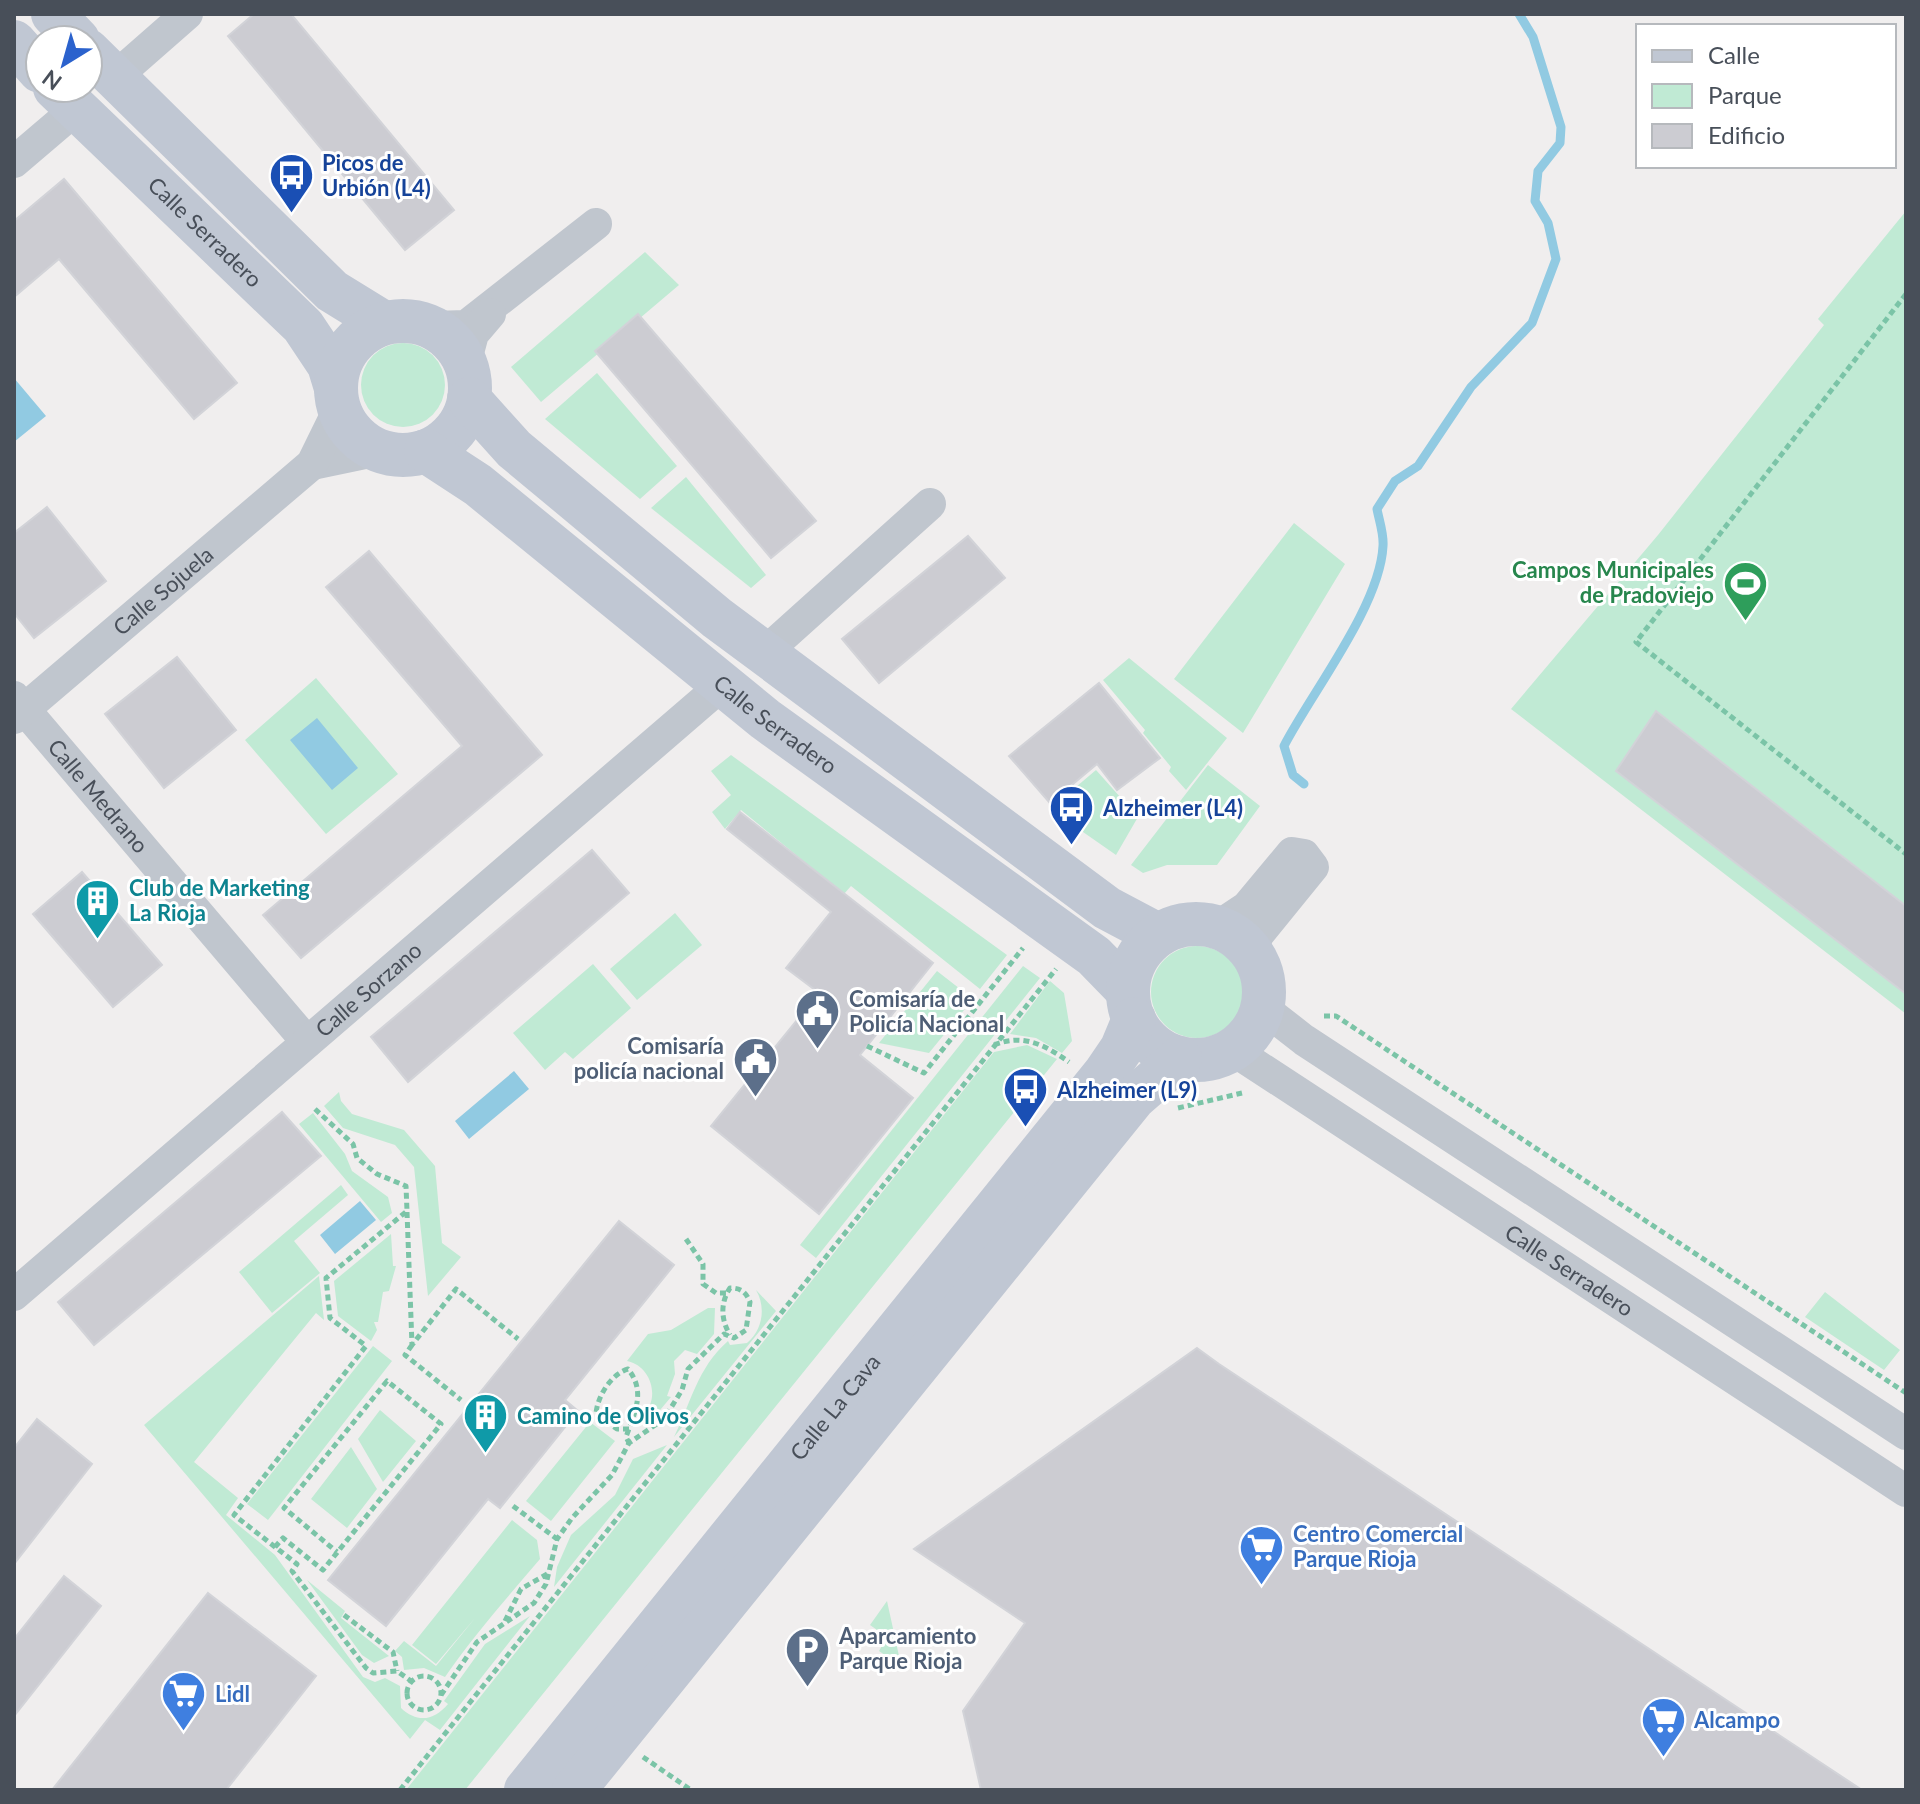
<svg xmlns="http://www.w3.org/2000/svg" width="1920" height="1804" font-family="Lato,sans-serif">
  <style>
    .green { fill: #c0ead4 }
    .water { fill: #91cae2 }
    .lines { fill: none; stroke-linecap: round; stroke-linejoin: round }
    .stream { stroke: #91cae2; stroke-width: 9 }
    .building { fill: #ccccd2; stroke: #d2d3d8; stroke-width: 2 }
    .path { stroke: #7bc4a7; stroke-width: 5; stroke-dasharray: 6 4; stroke-linecap: butt }
    .street { stroke: #c0c6ce; stroke-width: 32 }
    .secondary { stroke: #c0c7d3; stroke-width: 44 }
    .labels { text-anchor: middle; stroke-width: 6; stroke-linejoin: round; paint-order: stroke }
    .transit-label { font-size: 22px; font-weight: bold; fill: #164399; stroke: #fff; text-anchor: start }
    .street-label { font-size: 22px; fill: #484f59; stroke: #fff }
    .leisure-label { font-size: 22px; font-weight: bold; fill: #27864d; stroke: #fff; text-anchor: end }
    .culture-label { font-size: 22px; font-weight: bold; fill: #0d838f; stroke: #fff; text-anchor: start }
    .service-label { font-size: 22px; font-weight: bold; fill: #4e5e75; stroke: #fff; text-anchor: start }
    .shop-label { font-size: 22px; font-weight: bold; fill: #366cbe; stroke: #fff; text-anchor: start }
  </style>
  <rect width="100%" height="100%" fill="#f0eeee"/>
  <!-- green -->
  <path class="green" d="M1906 211V1014L1511 709 1658 535 1824 325 1818 319Z
    M645 252 679 285 541 402 511 367Z
    M361 385a42 42 0 1 1 84 0a42 42 0 1 1-84 0Z
    M597 373 677 466 640 499 545 419Z
    M686 477 766 575 751 588 651 508Z
    M1294 523 1345 564 1243 733 1174 679Z
    M1129 658 1227 738 1186 790 1169 771 1171 767 1143 733 1145 730 1103 680Z
    M316 678 398 774 326 834 245 740Z
    M731 755 1007 955 980 989 851 886 844 894 741 810 725 829 712 812 731 795 711 771Z
    M1208 765 1260 806 1217 865H1167L1143 873 1131 865Z
    M1096 770 1138 817 1116 855 1050 809Z
    M675 913 702 945 637 1000 610 969Z
    M1151 992a46 46 0 1 1 92 0a46 46 0 1 1-92 0Z
    M593 964 631 1008 573 1059 565 1052 545 1070 513 1033Z
    M1023 966 1040 978 816 1258 800 1245Z
    M937 971 973 999 929 1053 879 1043Z
    M1050 981 1064 993 1072 1041 1062 1053 1036 1038 1010 1034Z
    M1027 1045 1057 1059 465 1790H406L994 1052Z
    M339 1092 341 1101 352 1114 404 1130 435 1166 442 1243 461 1257 428 1296 414 1167 395 1145 343 1128 324 1106Z
    M313 1113 345 1154 352 1171 388 1197 392 1213 381 1222 299 1124Z
    M341 1185 348 1195 294 1241 320 1273 272 1313 239 1272Z
    M391 1234 393 1266H396L389 1291 383 1292 378 1322H374L377 1330 371 1341 338 1316 334 1281Z
    M319 1276 324 1320 316 1313 194 1462 238 1498 226 1515 275 1555 363 1677 375 1682 385 1678 400 1686 401 1708C417 1723 434 1721 448 1704L444 1701 485 1644 530 1616 440 1730 425 1720 410 1739 144 1425Z
    M756 1290 776 1311 674 1437C691 1403 697 1368 728 1341L730 1345 747 1343C763 1330 766 1307 756 1290Z
    M1825 1292 1900 1350 1884 1370 1805 1317Z
    M708 1308H715L714 1334 697 1354 685 1350 674 1361 675 1374 667 1396 671 1397 650 1422 644 1420 642 1416C661 1400 652 1366 627 1361L648 1334 671 1330Z
    M373 1346 392 1361 268 1520 247 1504Z
    M380 1410 416 1441 383 1482 358 1439Z
    M590 1422 615 1441 551 1521 526 1501Z
    M667 1445 554 1587 557 1567 571 1535 615 1495 633 1459Z
    M351 1447 377 1489 347 1528 311 1499Z
    M512 1520 537 1540 540 1559C507 1598 474 1635 445 1677L424 1668 404 1670 402 1657 395 1651 404 1641 436 1666 475 1618 436 1664 412 1645Z
    M307 1580 345 1611 341 1618 389 1656 374 1663 362 1655Z
    M887 1601 899 1656 895 1662 879 1651 887 1637 870 1625Z"/>
  <!-- water -->
  <path class="water" d="M14 378 46 416 14 442Z
    M317 718 358 768 332 790 290 740Z
    M514 1071 529 1089 469 1139 455 1121Z
    M360 1201 376 1220 335 1254 320 1235Z"/>
  <g class="lines">
    <!-- stream -->
    <path class="stream" d="M1304 784 1293 775 1284 746C1312 692 1380 606 1383 546 1384 534 1379 520 1377 509L1395 481 1418 466 1471 387 1532 323 1556 259 1548 223 1535 201 1538 171 1560 143 1561 127 1533 37 1519 14"/>
  </g>
  <!-- building -->
  <path class="building" d="M254 14H291L454 210 405 250 228 36Z
    M64 179 237 383 194 419 59 259 14 297V221Z
    M638 314 816 521 771 558 595 351Z
    M47 507 106 581 34 638 14 613V533Z
    M968 536 1005 578 879 683 842 639Z
    M369 551 542 755 301 958 263 915 462 746 326 587Z
    M177 657 236 730 164 788 105 714Z
    M1099 683 1160 758 1117 790 1097 764 1050 803 1009 756Z
    M1656 711 1906 906V994L1616 771Z
    M740 812 933 963 860 1055 913 1098 819 1214 711 1126 819 993 786 968 831 912 727 829Z
    M592 850 629 893 408 1082 371 1037Z
    M82 872 162 965 113 1007 33 914Z
    M282 1112 321 1156 94 1345 58 1302Z
    M619 1221 674 1265 565 1400 578 1411 500 1508 488 1499 386 1626 328 1580Z
    M1197 1348 1219 1364 1862 1790H981L963 1711 1025 1623 914 1549Z
    M37 1419 92 1464 14 1564V1448Z
    M64 1576 101 1606 14 1716V1639Z
    M208 1593 316 1676 226 1790H52Z"/>
  <g class="lines">
    <!-- path -->
    <path class="path" d="M1906 294 1636 642 1906 854
      M1324 1016H1336L1906 1393
      M994 1045C1023 1033 1045 1045 1069 1062
      M867 1046 924 1073 1023 948
      M1178 1108 1242 1093
      M315 1109 353 1144 357 1158 377 1174 406 1186 407 1211 326 1278 330 1318 366 1346 234 1515 297 1564 292 1571 366 1668 373 1673 397 1671 411 1681
      M407 1212 412 1345 456 1289 518 1339
      M686 1239 703 1264V1284L716 1293H727
      M412 1345 405 1355 461 1400
      M629 1429H617L596 1414C597 1397 611 1374 628 1369 646 1391 635 1412 626 1437L629 1443
      M513 1506 557 1539
      M275 1547 283 1538 323 1570 441 1424 387 1381 284 1508 337 1552
      M344 1615 393 1652 397 1671
      M505 1621 521 1589 549 1573
      M407 1693a17 17 0 1 1 34 0a17 17 0 1 1-34 0Z
      M441 1695 477 1642 534 1603 546 1584 557 1539 572 1518 612 1475 629 1443 664 1419 682 1390 688 1369 724 1334 734 1338 746 1330 750 1302C746 1292 741 1288 730 1288 720 1303 721 1320 730 1335
      M643 1757 691 1790
      M400 1790 1056 969"/>
    <!-- street -->
    <g class="street">
      <path d="M114 78 187 14"/>
      <path d="M14 162 75 110"/>
      <path d="M432 327 466 326 596 224"/>
      <path d="M465 364 473 334 490 314"/>
      <path d="M312 464 379 450"/>
      <path d="M763 654 930 504"/>
      <path id="s1" d="M14 697 307 1042"/>
      <path id="s2" d="M14 718 312 464 339 409"/>
      <path d="M1217 927 1247 907 1292 853 1304 855 1313 867 1257 936 1253 954"/>
      <path d="M1263 1008 1304 1040 1906 1434"/>
      <path id="s3" d="M1233 1050 1906 1491"/>
      <path id="s4" d="M14 1295 722 685"/>
    </g>
    <!-- secondary -->
    <g class="secondary">
      <path d="M53 14 78 40"/>
      <path d="M14 42 40 71"/>
      <path d="M88 51 332 291 384 323"/>
      <path id="s5" d="M55 88 303 326 329 365 336 388"/>
      <circle cx="403" cy="388" r="67"/>
      <path d="M469 399 514 449 717 618 1107 908 1158 935"/>
      <path id="s6" d="M426 451 478 485 765 719 1094 956 1128 991"/>
      <circle cx="1196" cy="992" r="68"/>
      <path id="s7" d="M526 1790 1105 1073 1122 1048 1134 1019"/>
      <path d="M574 1790 1134 1098 1180 1058"/>
    </g>
  </g>
  <!-- icons -->
  <defs>
    <symbol id="bus-pin" viewBox="-11 -11 22 30"><path d="M0 17L-7.5 6A9.5 9.5 0 1 1 7.5 6Z" fill="#1a4fb4" stroke="#fff"/><path d="M-5-6H5V4H4V6H2V4H-2V6H-4V4H-5ZM-3.5-4V0h7V-4ZM-3.5 1.2v1.5H-2V1.2ZM2 1.2v1.5H3.5V1.2Z" fill="#fff"/></symbol>
    <symbol id="stadium-pin" viewBox="-11 -11 22 30"><path d="M0 17L-7.5 6A9.5 9.5 0 1 1 7.5 6Z" fill="#2e9e5b" stroke="#fff"/><path d="M0-5a6.5 5 0 1 0 0 10a6.5 5 0 1 0 0-10ZM-3.5-1.8h7v3.6h-7Z" fill="#fff"/></symbol>
    <symbol id="building-pin" viewBox="-11 -11 22 30"><path d="M0 17L-7.5 6A9.5 9.5 0 1 1 7.5 6Z" fill="#0f9aa8" stroke="#fff"/><path d="M-4-6H4V6H1V3H-1V6H-4ZM-2.5-4.3h1.7v1.8h-1.7ZM.8-4.3h1.7v1.8H.8ZM-2.5-1h1.7V.8h-1.7ZM.8-1h1.7V.8H.8Z" fill="#fff"/></symbol>
    <symbol id="civic-pin" viewBox="-11 -11 22 30"><path d="M0 17L-7.5 6A9.5 9.5 0 1 1 7.5 6Z" fill="#5c6f8a" stroke="#fff"/><path d="M-.6-6.5H3V-4.5H.6V-3L4-1V1h2V6H-6V1h2V-1L-.6-3ZM-1.2 2.5V6h2.4V2.5Z" fill="#fff"/></symbol>
    <symbol id="supermarket-pin" viewBox="-11 -11 22 30"><path d="M0 17L-7.5 6A9.5 9.5 0 1 1 7.5 6Z" fill="#3f7fe0" stroke="#fff"/><path d="M-6-5.5h2.5l.6 2H6L4.5 2H-2.5L-4.4-4H-6ZM-1.5 3.2a1.3 1.3 0 1 0 .1 0ZM3 3.2a1.3 1.3 0 1 0 .1 0Z" fill="#fff"/></symbol>
    <symbol id="parking-pin" viewBox="-11 -11 22 30"><path d="M0 17L-7.5 6A9.5 9.5 0 1 1 7.5 6Z" fill="#5c6f8a" stroke="#fff"/><path d="M-3.5-5.5H1a3.5 3.5 0 0 1 0 7H-1V5.5H-3.5ZM-1-3.4V-.6H.8a1.4 1.4 0 0 0 0-2.8Z" fill="#fff"/></symbol>
  </defs>
  <g fill-rule="evenodd">
    <use href="#bus-pin" x="266" y="150" width="51" height="69"/>
    <use href="#stadium-pin" x="1720" y="558" width="51" height="69"/>
    <use href="#bus-pin" x="1046" y="782" width="51" height="69"/>
    <use href="#building-pin" x="72" y="876" width="51" height="69"/>
    <use href="#civic-pin" x="792" y="986" width="51" height="69"/>
    <use href="#civic-pin" x="730" y="1034" width="51" height="69"/>
    <use href="#bus-pin" x="1000" y="1064" width="51" height="69"/>
    <use href="#building-pin" x="460" y="1390" width="51" height="69"/>
    <use href="#supermarket-pin" x="1236" y="1522" width="51" height="69"/>
    <use href="#parking-pin" x="782" y="1624" width="51" height="69"/>
    <use href="#supermarket-pin" x="158" y="1668" width="51" height="69"/>
    <use href="#supermarket-pin" x="1638" y="1694" width="51" height="69"/>
  </g>
  <g class="labels">
    <!-- transit labels -->
    <g class="transit-label">
      <text x="322" y="171">Picos de<tspan x="322" dy="25">Urbión (L4)</tspan></text>
      <text x="1103" y="816">Alzheimer (L4)</text>
      <text x="1057" y="1098">Alzheimer (L9)</text>
    </g>
    <!-- street labels -->
    <g class="street-label">
      <text dy="8" stroke="none"><textPath href="#s5" startOffset="208">Calle Serradero</textPath></text>
      <text dy="8" stroke="none"><textPath href="#s2" startOffset="196">Calle Sojuela</textPath></text>
      <text dy="8" stroke="none"><textPath href="#s6" startOffset="444">Calle Serradero</textPath></text>
      <text dy="8" stroke="none"><textPath href="#s1" startOffset="130">Calle Medrano</textPath></text>
      <text dy="8" stroke="none"><textPath href="#s4" startOffset="468">Calle Sorzano</textPath></text>
      <text dy="8" stroke="none"><textPath href="#s3" startOffset="402">Calle Serradero</textPath></text>
      <text dy="8" stroke="none"><textPath href="#s7" startOffset="492">Calle La Cava</textPath></text>
    </g>
    <!-- leisure labels -->
    <g class="leisure-label">
      <text x="1714" y="578">Campos Municipales<tspan x="1714" dy="25">de Pradoviejo</tspan></text>
    </g>
    <!-- culture labels -->
    <g class="culture-label">
      <text x="129" y="896">Club de Marketing<tspan x="129" dy="25">La Rioja</tspan></text>
      <text x="517" y="1424">Camino de Olivos</text>
    </g>
    <!-- service labels -->
    <g class="service-label">
      <text x="849" y="1007">Comisaría de<tspan x="849" dy="25">Policía Nacional</tspan></text>
      <text x="724" y="1054" text-anchor="end">Comisaría<tspan x="724" dy="25">policía nacional</tspan></text>
      <text x="839" y="1644">Aparcamiento<tspan x="839" dy="25">Parque Rioja</tspan></text>
    </g>
    <!-- shop labels -->
    <g class="shop-label">
      <text x="1293" y="1542">Centro Comercial<tspan x="1293" dy="25">Parque Rioja</tspan></text>
      <text x="215" y="1702">Lidl</text>
      <text x="1694" y="1728">Alcampo</text>
    </g>
  </g>
  <!-- border -->
  <rect width="1920" height="1804" fill="none" stroke="#484f59" stroke-width="32"/>
  <!-- legend -->
  <rect x="1636" y="24" width="260" height="144" fill="#ffffff" stroke="#b6b9bd" stroke-width="2"/>
  <rect x="1652" y="50" width="40" height="12" fill="#c0c7d3" stroke="#b6b9bd" stroke-width="2"/>
  <text x="1708" y="64" font-size="24" fill="#484f59">Calle</text>
  <rect x="1652" y="84" width="40" height="24" fill="#c0ead4" stroke="#b6b9bd" stroke-width="2"/>
  <text x="1708" y="104" font-size="24" fill="#484f59">Parque</text>
  <rect x="1652" y="124" width="40" height="24" fill="#ccccd2" stroke="#b6b9bd" stroke-width="2"/>
  <text x="1708" y="144" font-size="24" fill="#484f59">Edificio</text>
  <!-- north arrow -->
  <g transform="translate(64 64) rotate(217)"><circle r="38" fill="#ffffff" stroke="#b6b9bd" stroke-width="2"/>
  <path d="M0-6L14 30L0 20L-14 30Z" fill="#2b62cd"/>
  <text y="-12" font-size="22" font-weight="bold" text-anchor="middle" fill="#484f59">N</text>
  </g>
</svg>
